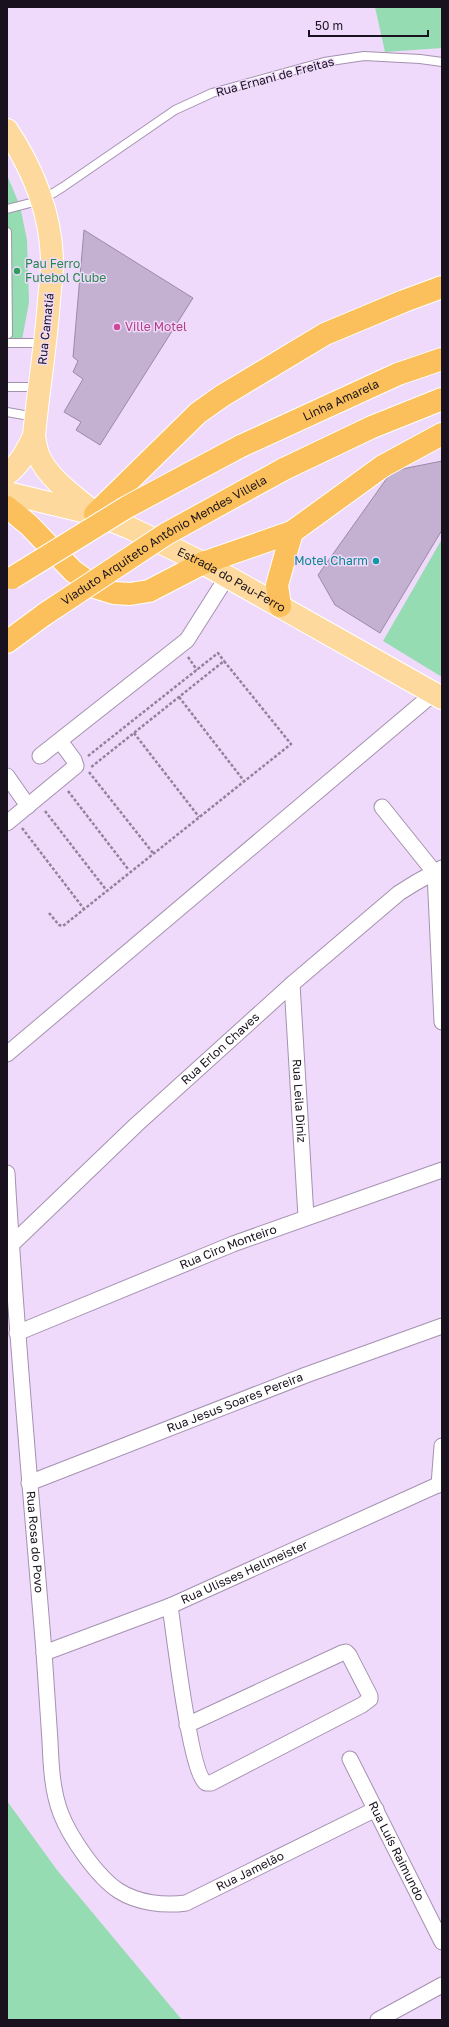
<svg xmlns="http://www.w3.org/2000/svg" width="449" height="2027" font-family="'Golos Text',sans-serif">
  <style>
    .green { fill: #95dcb2 }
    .building { fill: #c4b0d0; stroke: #9c89a7 }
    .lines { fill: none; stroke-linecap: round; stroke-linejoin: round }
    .lane-casing { stroke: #a591b0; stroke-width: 10 }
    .street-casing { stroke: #a591b0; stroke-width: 17 }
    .primary-casing { stroke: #fff; stroke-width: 24 }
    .highway-casing { stroke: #fff; stroke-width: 24 }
    .path { stroke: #92829a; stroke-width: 2.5; stroke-dasharray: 3 2; stroke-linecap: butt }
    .lane { stroke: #fff; stroke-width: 8 }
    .street { stroke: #fff; stroke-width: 15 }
    .primary { stroke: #fdd99d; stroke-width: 22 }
    .highway { stroke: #fbc05b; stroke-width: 22 }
    .highway-bridge-casing { stroke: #fff; stroke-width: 24; stroke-linecap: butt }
    .highway-bridge { stroke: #fbc05b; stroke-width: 22 }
    .leisure-dot { fill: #2e9e5b; stroke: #efdafb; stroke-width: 1.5 }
    .hotel-dot { fill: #d1479c; stroke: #efdafb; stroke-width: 1.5 }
    .culture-dot { fill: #0f9aa8; stroke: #efdafb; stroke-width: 1.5 }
    .labels { text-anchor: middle; stroke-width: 3; stroke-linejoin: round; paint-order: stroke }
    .street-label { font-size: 12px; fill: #19111d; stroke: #efdafb }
    .leisure-label { font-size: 12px; fill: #27864d; stroke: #efdafb; text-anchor: start }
    .hotel-label { font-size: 12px; fill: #b23c85; stroke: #efdafb; text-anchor: start }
    .culture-label { font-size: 12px; fill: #0d838f; stroke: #efdafb; text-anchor: end }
  </style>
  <rect width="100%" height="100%" fill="#efdafb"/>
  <!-- green -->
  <path class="green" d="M375 7H442V48L385 52Z
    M7 175 20 206 27 240 29 302 22 340H7Z
    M442 539V677L383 641Z
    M7 1801 57 1870 182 2020H7Z"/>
  <!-- building -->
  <path class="building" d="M84 230 193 298 100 445 76 430 81 422 64 412 83 379 73 372 78 361 73 357Z
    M442 461V530L380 633 335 605 318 575 392 471Z"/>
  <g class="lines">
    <defs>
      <path id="lane" d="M7 209 42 200 63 187 175 110 212 93 324 62 364 56 420 59 442 62
        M7 232 8 334
        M7 343H44
        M7 387H38
        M7 412 35 417"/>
      <g id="street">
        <path d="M40 756 187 640 227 577"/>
        <path d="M7 776 28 806"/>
        <path d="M382 807 435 873 442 1022"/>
        <path d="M7 823 76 766 74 760 60 741"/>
        <path id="s1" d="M292 984 306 1217"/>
        <path d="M7 1054 434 693"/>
        <path id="s2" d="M7 1173C16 1333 31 1492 44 1652 46 1682 48 1712 50 1741 51 1765 52 1791 61 1814 70 1837 97 1877 119 1891 138 1903 164 1906 186 1903L376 1809"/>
        <path id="s3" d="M11 1245 136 1125 292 984 399 893 415 883 442 868"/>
        <path id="s4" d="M17 1333 233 1244 442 1170"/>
        <path id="s5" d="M29 1483 306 1375 442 1326"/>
        <path d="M439 1485 442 1446"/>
        <path d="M170 1606C174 1632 190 1773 206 1783H211L362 1705 370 1699V1696L349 1655 346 1652 342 1653 187 1725"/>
        <path id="s6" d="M44 1653 170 1606 442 1483"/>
        <path id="s7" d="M350 1759 442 1942"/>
        <path d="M378 2020 442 1985"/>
      </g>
      <g id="primary">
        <path d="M7 130C33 169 52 216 52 264 52 276 50 288 49 300 46 346 38 391 34 436 35 442 36 449 38 454 46 476 73 496 91 510"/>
        <path d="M7 474C21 463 26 452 34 436"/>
        <path id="s8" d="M7 493 95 514 128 527 203 563 442 698"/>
      </g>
      <g id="highway">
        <path id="s9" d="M241 446 398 374 442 359"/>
        <path d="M284 469 372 427 442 399"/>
        <path d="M7 507 29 525 73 571 95 587 114 593 130 594 149 591 203 563 292 532 383 466 442 434"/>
        <path d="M95 514 198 413 222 396 325 334 404 301 442 287"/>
        <path d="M280 606 277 585 292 532"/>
        <path d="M7 642 45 614"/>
      </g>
    </defs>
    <!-- lane casing -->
    <use href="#lane" class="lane-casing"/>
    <!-- street casing -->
    <use href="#street" class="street-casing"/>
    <!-- primary casing -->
    <use href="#primary" class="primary-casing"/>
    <!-- highway casing -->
    <use href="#highway" class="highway-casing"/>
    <!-- path -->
    <path class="path" d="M188 657 197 670
      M179 697 244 781
      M134 733 199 817
      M88 756 218 653 224 661
      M89 772 153 853
      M68 791 128 869
      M45 811 107 891
      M22 828 84 909
      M49 913 59 925 63 926 291 744 224 661 90 768"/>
    <!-- lane -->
    <use href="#lane" class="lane"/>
    <!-- street -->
    <use href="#street" class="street"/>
    <!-- primary -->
    <use href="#primary" class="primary"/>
    <!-- highway -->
    <use href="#highway" class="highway"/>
    <defs>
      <g id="highway-bridge">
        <path d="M12 578 127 507 241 446"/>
        <path id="s10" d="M45 614 166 534 284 469"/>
      </g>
    </defs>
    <!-- highway-bridge casing -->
    <use href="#highway-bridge" class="highway-bridge-casing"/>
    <!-- highway-bridge -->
    <use href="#highway-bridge" class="highway-bridge"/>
  </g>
  <!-- markers -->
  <circle class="leisure-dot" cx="17" cy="271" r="4"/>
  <circle class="hotel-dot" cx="117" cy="327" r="4"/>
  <circle class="culture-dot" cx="376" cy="561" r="4"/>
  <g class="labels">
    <!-- street labels -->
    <g class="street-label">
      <text transform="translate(275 77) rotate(-15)" y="4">Rua Ernani de Freitas</text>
      <text transform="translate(46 329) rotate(-84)" y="4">Rua Camatiá</text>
      <text dy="4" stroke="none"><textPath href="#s9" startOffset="110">Linha Amarela</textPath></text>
      <text dy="4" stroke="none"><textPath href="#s10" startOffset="140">Viaduto Arquiteto Antônio Mendes Villela</textPath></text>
      <text dy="4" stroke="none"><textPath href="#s8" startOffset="242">Estrada do Pau-Ferro</textPath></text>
      <text dy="4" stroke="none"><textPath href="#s3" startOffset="287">Rua Erlon Chaves</textPath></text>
      <text dy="4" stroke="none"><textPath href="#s1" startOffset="117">Rua Leila Diniz</textPath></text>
      <text dy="4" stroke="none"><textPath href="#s4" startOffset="228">Rua Ciro Monteiro</textPath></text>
      <text dy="4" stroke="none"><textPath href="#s5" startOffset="221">Rua Jesus Soares Pereira</textPath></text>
      <text dy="4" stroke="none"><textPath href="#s2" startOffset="370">Rua Rosa do Povo</textPath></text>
      <text dy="4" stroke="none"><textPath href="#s6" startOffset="216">Rua Ulisses Hellmeister</textPath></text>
      <text dy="4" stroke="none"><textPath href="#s7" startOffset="103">Rua Luís Raimundo</textPath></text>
      <text dy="4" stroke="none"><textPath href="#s2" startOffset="882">Rua Jamelão</textPath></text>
    </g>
    <!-- leisure labels -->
    <g class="leisure-label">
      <text x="25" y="268">Pau Ferro<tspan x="25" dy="14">Futebol Clube</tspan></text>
    </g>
    <!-- hotel labels -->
    <g class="hotel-label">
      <text x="125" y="331">Ville Motel</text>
    </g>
    <!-- culture labels -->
    <g class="culture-label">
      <text x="368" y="565">Motel Charm</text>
    </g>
  </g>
  <!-- border -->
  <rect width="449" height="2027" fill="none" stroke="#19111d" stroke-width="16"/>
  <!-- scale -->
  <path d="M309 30v6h119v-6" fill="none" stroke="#19111d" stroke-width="2"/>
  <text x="315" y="30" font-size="12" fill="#19111d" stroke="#efdafb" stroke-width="3" paint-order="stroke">50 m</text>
</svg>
